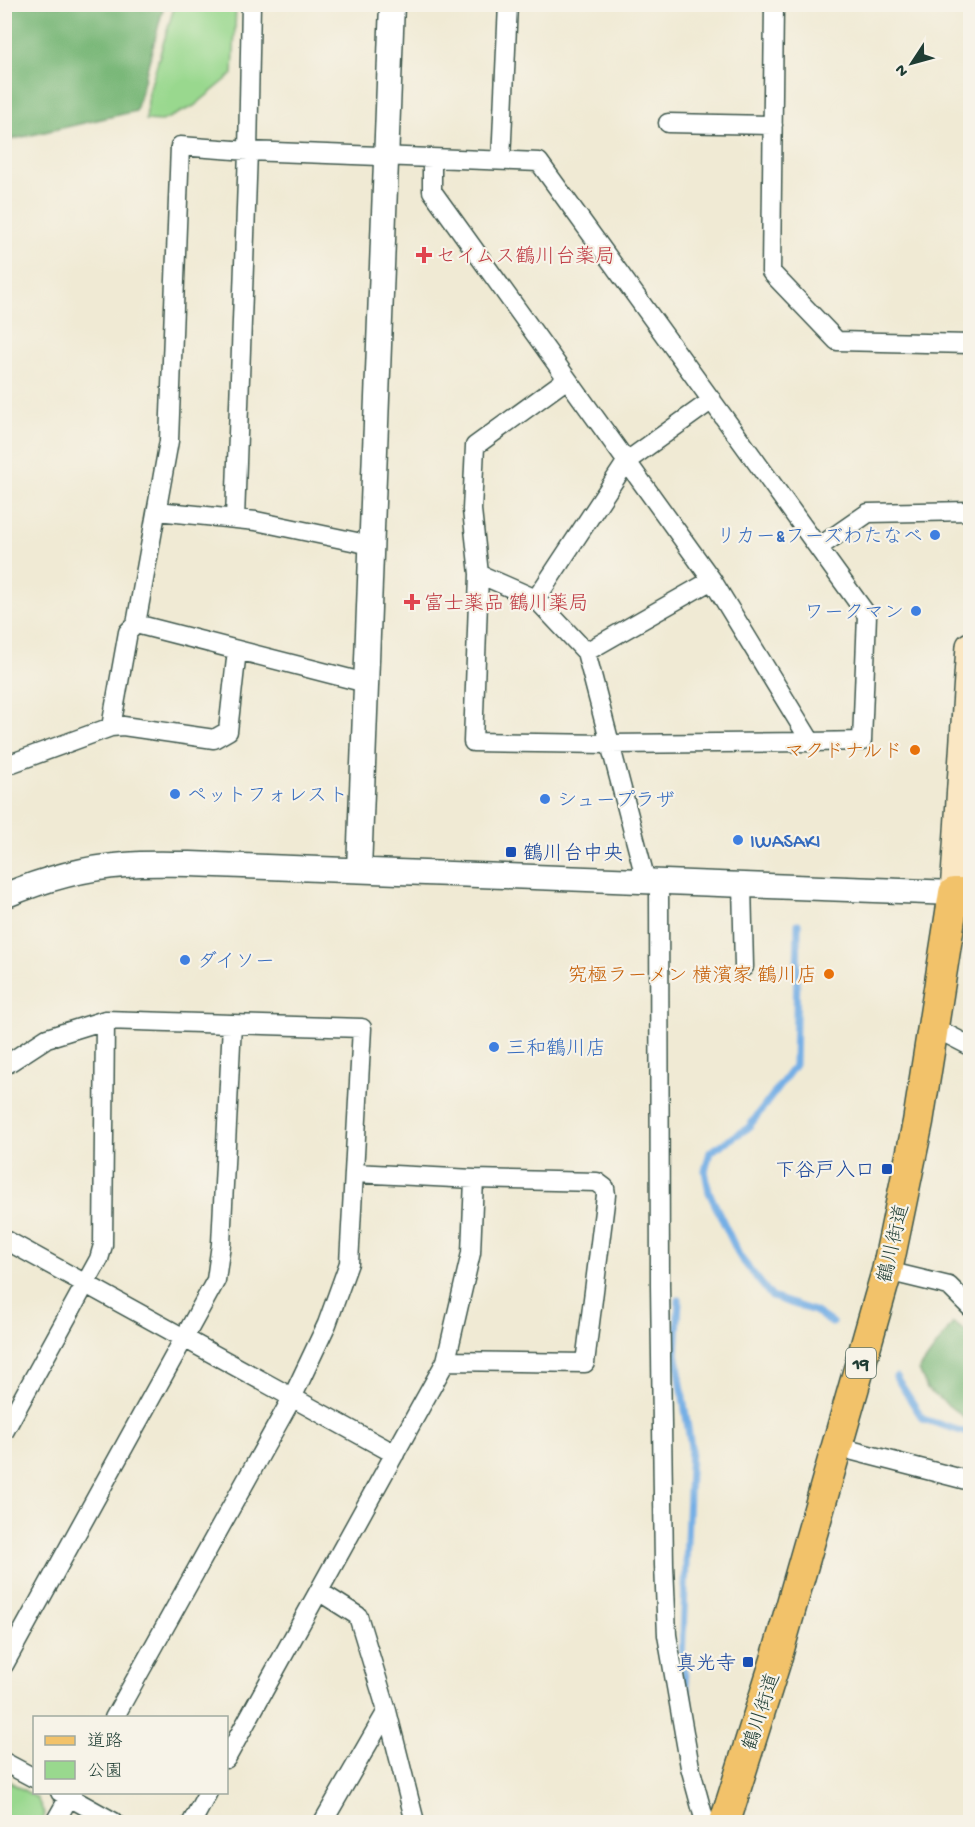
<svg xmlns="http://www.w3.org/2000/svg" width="975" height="1827" font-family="'Gochi Hand','Klee One',sans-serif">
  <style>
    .green { fill: #99d88e; stroke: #5c8a61; stroke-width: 1.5 }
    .forest { fill: #7ab879; stroke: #4c7a56; stroke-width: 1.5 }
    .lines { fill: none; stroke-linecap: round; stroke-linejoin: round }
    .stream { stroke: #75afe5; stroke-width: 7 }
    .minor-casing { stroke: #3e574c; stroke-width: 21 }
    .tertiary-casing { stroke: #3e574c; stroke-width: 27 }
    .secondary-casing { stroke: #3e574c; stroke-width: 30 }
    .primary-casing { stroke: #3e574c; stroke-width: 33 }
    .minor { stroke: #fff; stroke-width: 18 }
    .tertiary { stroke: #fff; stroke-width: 24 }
    .secondary { stroke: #fae7c3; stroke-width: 27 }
    .primary { stroke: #f2c26a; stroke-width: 30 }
    .health-dot { fill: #e0444e; stroke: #f7f3e8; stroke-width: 2 }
    .shop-dot { fill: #3f7fe0; stroke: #f7f3e8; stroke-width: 2 }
    .food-dot { fill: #e8710a; stroke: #f7f3e8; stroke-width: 2 }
    .transit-dot { fill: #1a4fb4; stroke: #f7f3e8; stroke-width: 2 }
    .labels { text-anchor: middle; stroke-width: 4.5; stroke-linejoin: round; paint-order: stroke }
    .shield { fill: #f7f3e8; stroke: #60746a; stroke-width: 1.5 }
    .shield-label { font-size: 18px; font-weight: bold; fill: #1f3d34 }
    .health-label { font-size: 20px; fill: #be3a42; stroke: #f7f3e8; text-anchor: start }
    .shop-label { font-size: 20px; fill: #366cbe; stroke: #f7f3e8; text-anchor: start }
    .food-label { font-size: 20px; fill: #c56008; stroke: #f7f3e8; text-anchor: end }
    .transit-label { font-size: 20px; fill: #164399; stroke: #f7f3e8; text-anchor: end }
    .street-label { font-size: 20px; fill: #1f3d34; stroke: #f7f3e8 }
  </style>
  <rect width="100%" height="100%" fill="#f7f3e8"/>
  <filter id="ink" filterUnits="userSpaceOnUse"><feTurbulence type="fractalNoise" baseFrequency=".0167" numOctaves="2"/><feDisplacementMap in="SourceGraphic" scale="12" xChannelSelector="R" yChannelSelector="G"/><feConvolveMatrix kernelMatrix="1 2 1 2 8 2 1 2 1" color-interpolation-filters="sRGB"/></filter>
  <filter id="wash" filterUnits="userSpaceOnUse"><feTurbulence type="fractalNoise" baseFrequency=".008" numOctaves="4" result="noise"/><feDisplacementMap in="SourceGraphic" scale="24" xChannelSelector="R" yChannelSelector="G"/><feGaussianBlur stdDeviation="1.35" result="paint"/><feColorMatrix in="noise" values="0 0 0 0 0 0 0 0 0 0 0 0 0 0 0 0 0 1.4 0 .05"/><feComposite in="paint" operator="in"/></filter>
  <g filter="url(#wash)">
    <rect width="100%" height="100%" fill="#f0ead4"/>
    <!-- green -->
    <path class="green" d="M175 4 236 5 233 74 194 106 162 121 146 120 149 91Z
      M5 1779 37 1798 45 1815 41 1822H5Z"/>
    <!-- forest -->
    <path class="forest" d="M30 5H164L136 111 5 141V6Z
      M953 1323 970 1334V1422L927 1389 919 1370Z"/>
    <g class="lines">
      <!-- stream -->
      <path class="stream" d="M798 924 795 1065 748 1128 710 1152 705 1171 709 1192 740 1257 772 1297 814 1311 832 1323
        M679 1300 676 1353 691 1447 682 1658 689 1701
        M896 1377 923 1419 970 1434"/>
    </g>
  </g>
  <g filter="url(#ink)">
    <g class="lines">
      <defs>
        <path id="minor" d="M251 4 248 151 539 162 867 615 862 741 811 742 712 580 432 191V158
          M774 4 771 272 837 341 970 344
          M668 123 773 125
          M501 161 508 4
          M567 379 475 446 472 510 479 574 536 599 627 461 712 400
          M157 511 256 521 371 545
          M819 547 868 513 970 511
          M479 574 473 742 609 744 811 742
          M536 599 586 652 712 580
          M136 624 366 683
          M586 652 646 881
          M111 727 128 632 136 624 169 441 180 146 248 151 235 519
          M4 766 111 727 123 726 214 739 228 731 237 650
          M659 881 660 1286 664 1565 667 1635 690 1767 705 1822
          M742 884 744 967
          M933 1027 970 1046
          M4 1066 47 1038 105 1020 362 1028 349 1263 327 1324 292 1398 114 1718
          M4 1239 395 1454
          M887 1271 949 1286 970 1307
          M446 1361 585 1363 606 1195 605 1188 597 1182 474 1179
          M4 1432 99 1259 103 1245 105 1020
          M838 1447 970 1481
          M320 1592 358 1616 387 1711 415 1822
          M4 1665 216 1280 221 1244 232 1024
          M226 1759 446 1361 471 1253 474 1179 354 1173
          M4 1762 34 1778
          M60 1792 114 1822
          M55 1822 72 1792
          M192 1822 208 1792
          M323 1822 387 1711"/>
        <path id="tertiary" d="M359 870 392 4
          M4 896C42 880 83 868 125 865 146 863 168 864 190 864L954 893"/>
        <path id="secondary" d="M954 893 970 646"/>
        <path id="primary" d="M725 1822 775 1663 887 1271 918 1122 954 893H970"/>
      </defs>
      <!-- minor casing -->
      <use href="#minor" class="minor-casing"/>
      <!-- tertiary casing -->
      <use href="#tertiary" class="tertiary-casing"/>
      <!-- secondary casing -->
      <use href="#secondary" class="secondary-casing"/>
      <!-- primary casing -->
      <use href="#primary" class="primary-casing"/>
      <!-- minor -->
      <use href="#minor" class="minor"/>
      <!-- tertiary -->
      <use href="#tertiary" class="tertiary"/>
      <!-- secondary -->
      <use href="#secondary" class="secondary"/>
      <!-- primary -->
      <use href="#primary" class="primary"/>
    </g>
  </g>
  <!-- markers -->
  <g class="health-dot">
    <path d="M421 246h6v6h6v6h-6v6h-6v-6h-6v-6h6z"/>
    <path d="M409 593h6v6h6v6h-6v6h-6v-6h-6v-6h6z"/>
  </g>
  <g class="shop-dot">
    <circle cx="935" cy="535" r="6"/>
    <circle cx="916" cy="611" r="6"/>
    <circle cx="175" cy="794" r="6"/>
    <circle cx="545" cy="799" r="6"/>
    <circle cx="738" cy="840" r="6"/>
    <circle cx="185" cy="960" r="6"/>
    <circle cx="494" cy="1047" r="6"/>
  </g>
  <g class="food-dot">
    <circle cx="915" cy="750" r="6"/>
    <circle cx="829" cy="974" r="6"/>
  </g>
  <g class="transit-dot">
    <rect x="505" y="846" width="12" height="12" rx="3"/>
    <rect x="881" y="1163" width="12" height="12" rx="3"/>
    <rect x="742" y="1656" width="12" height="12" rx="3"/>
  </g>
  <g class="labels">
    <!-- shield labels -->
    <rect class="shield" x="846" y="1348" width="30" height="30" rx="4.5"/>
    <g class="shield-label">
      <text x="861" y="1369">19</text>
    </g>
    <!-- health labels -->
    <g class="health-label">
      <text x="436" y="262">セイムス鶴川台薬局</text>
      <text x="424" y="609">富士薬品 鶴川薬局</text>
    </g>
    <!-- shop labels -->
    <g class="shop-label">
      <text x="923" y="542" text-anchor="end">リカー&amp;フーズわたなべ</text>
      <text x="904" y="618" text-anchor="end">ワークマン</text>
      <text x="187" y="801">ペットフォレスト</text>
      <text x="557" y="806">シュープラザ</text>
      <text x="750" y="847">IWASAKI</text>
      <text x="197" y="967">ダイソー</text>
      <text x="506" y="1054">三和鶴川店</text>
    </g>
    <!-- food labels -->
    <g class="food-label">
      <text x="903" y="757">マクドナルド</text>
      <text x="817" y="981">究極ラーメン 横濱家 鶴川店</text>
    </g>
    <!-- transit labels -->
    <g class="transit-label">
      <text x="523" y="859" text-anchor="start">鶴川台中央</text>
      <text x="875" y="1176">下谷戸入口</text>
      <text x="736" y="1669">真光寺</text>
    </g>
    <!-- street labels -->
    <g class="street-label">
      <text transform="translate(892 1243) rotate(-77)" y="7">鶴川街道</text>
      <text transform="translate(760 1711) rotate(-72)" y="7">鶴川街道</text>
    </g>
  </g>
  <!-- margin -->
  <rect width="975" height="1827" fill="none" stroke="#f7f3e8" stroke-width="24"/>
  <!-- legend -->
  <rect x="33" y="1716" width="195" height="78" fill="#f7f3e8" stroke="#a1aaa0" stroke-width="1.5"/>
  <rect x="45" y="1736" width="30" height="9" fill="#f2c26a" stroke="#a1aaa0" stroke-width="1.5"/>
  <text x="87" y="1746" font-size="18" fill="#1f3d34">道路</text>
  <rect x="45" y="1761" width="30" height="18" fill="#99d88e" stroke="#a1aaa0" stroke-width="1.5"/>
  <text x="87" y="1776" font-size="18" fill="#1f3d34">公園</text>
  <!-- north arrow -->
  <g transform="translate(912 63) rotate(234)" stroke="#f7f3e8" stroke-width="4.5" paint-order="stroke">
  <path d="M0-4.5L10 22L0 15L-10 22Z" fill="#1f3d34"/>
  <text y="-9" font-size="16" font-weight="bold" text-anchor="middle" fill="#1f3d34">N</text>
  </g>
</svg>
